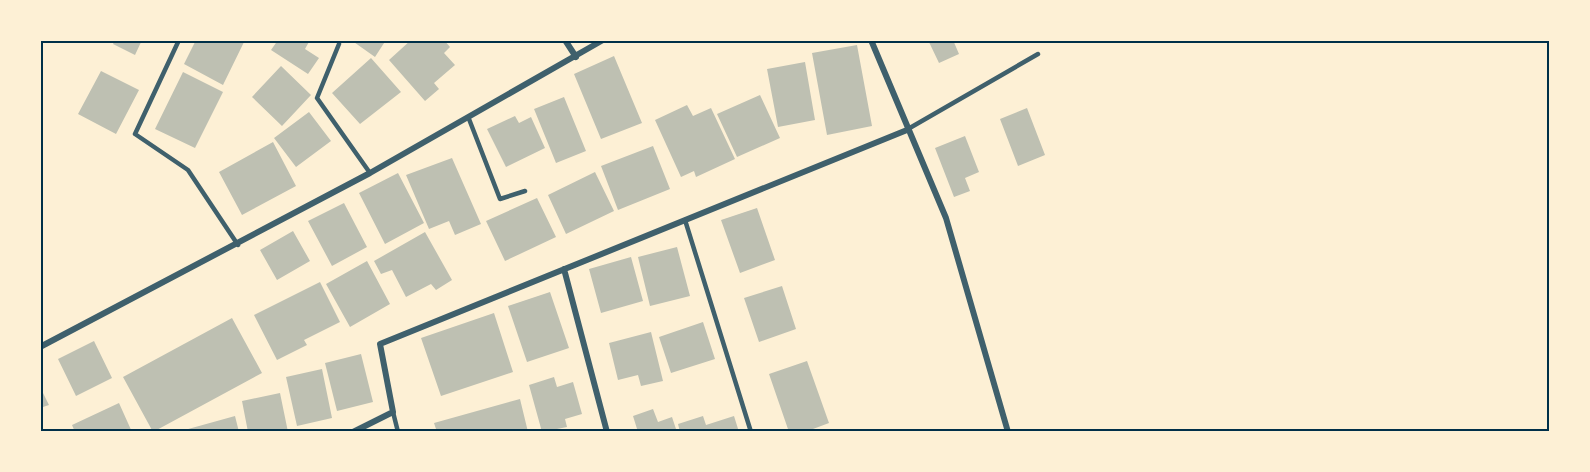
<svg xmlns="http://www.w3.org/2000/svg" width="1590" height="472" font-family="Literata,serif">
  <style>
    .building { fill: #bec0b2 }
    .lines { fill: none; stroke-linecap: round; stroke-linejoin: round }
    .service { stroke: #3f606c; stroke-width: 4.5 }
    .minor { stroke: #3f606c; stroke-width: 6 }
    .neatline { fill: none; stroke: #003049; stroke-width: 2 }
  </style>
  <rect width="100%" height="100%" fill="#fdf0d5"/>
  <!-- building -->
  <path class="building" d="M115 40H142L135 55 113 44Z
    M196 40H245L223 85 184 64Z
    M278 40H310L305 49 319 58 308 74 271 50Z
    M351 40H386L375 57Z
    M411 40H444L450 47 444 53 455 65 434 83 439 89 425 101 389 60Z
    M928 40H953L959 54 939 63Z
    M857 45 872 126 827 135 812 53Z
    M614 56 642 123 601 139 574 74Z
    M371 58 401 92 360 124 332 93Z
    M805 62 815 120 778 127 767 69Z
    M281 66 311 95 282 126 252 97Z
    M101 71 139 90 116 134 78 114Z
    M183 72 223 92 195 148 155 129Z
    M760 95 780 138 737 157 717 114Z
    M564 97 586 151 556 163 534 109Z
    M687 105 693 116 711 108 735 159 696 177 694 171 681 177 655 120Z
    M1027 108 1045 155 1018 166 1000 119Z
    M309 112 331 141 296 167 274 138Z
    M515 116 519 123 531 117 545 148 506 167 487 129Z
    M965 136 979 172 965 178 970 191 954 197 935 148Z
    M273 142 296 186 242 215 219 172Z
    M653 146 670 189 618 210 601 166Z
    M452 158 481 224 455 235 449 221 429 229 406 175Z
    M595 172 614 211 566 234 548 195Z
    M398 173 424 223 385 244 359 193Z
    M537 198 556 237 505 261 486 221Z
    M344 203 367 247 332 266 308 221Z
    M757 208 775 260 740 273 721 220Z
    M293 231 310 261 277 280 260 250Z
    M425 232 452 280 436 290 431 284 406 297 392 270 381 274 374 261Z
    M677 247 690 296 650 306 638 257Z
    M631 257 643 301 601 313 589 269Z
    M367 261 390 304 350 327 326 284Z
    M320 282 340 322 304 340 307 345 277 360 254 315Z
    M782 286 796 329 759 342 744 298Z
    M550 292 569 348 527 362 508 306Z
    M494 313 513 372 441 396 421 338Z
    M232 318 262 373 153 432 123 377Z
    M703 322 715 359 671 373 659 337Z
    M651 332 663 381 641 386 638 375 618 380 609 343Z
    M94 341 112 378 76 396 58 359Z
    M361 354 373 402 337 411 325 363Z
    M807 361 829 423 805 432H789L769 374Z
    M322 369 332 418 297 426 286 377Z
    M554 377 557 387 573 382 582 414 565 419 567 427 542 432 529 385Z
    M40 387 49 405 40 408Z
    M280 393 288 432H248L242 401Z
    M520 399 528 432H437L434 423Z
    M119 403 132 432H75L72 425Z
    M653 409 658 422 672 417 677 432H638L633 416Z
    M235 416 239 432H181V431Z
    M703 416 706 425 734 416 739 432H680L678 424Z"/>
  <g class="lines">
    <!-- service -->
    <path class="service" d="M179 40 135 134 188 170 238 245
      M339 44 317 98 370 173
      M469 119 500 199 525 191
      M908 129 1038 54
      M685 220 751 432
      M393 412 398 432"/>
    <!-- minor -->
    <path class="minor" d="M565 40 576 57
      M871 40 946 218 1008 432
      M564 269 607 432
      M40 347 370 173 603 40
      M353 432 393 412 380 344 907 130"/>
  </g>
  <!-- border -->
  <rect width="1590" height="472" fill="none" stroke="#fdf0d5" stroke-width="84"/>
  <rect x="42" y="42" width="1506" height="388" class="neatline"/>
</svg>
